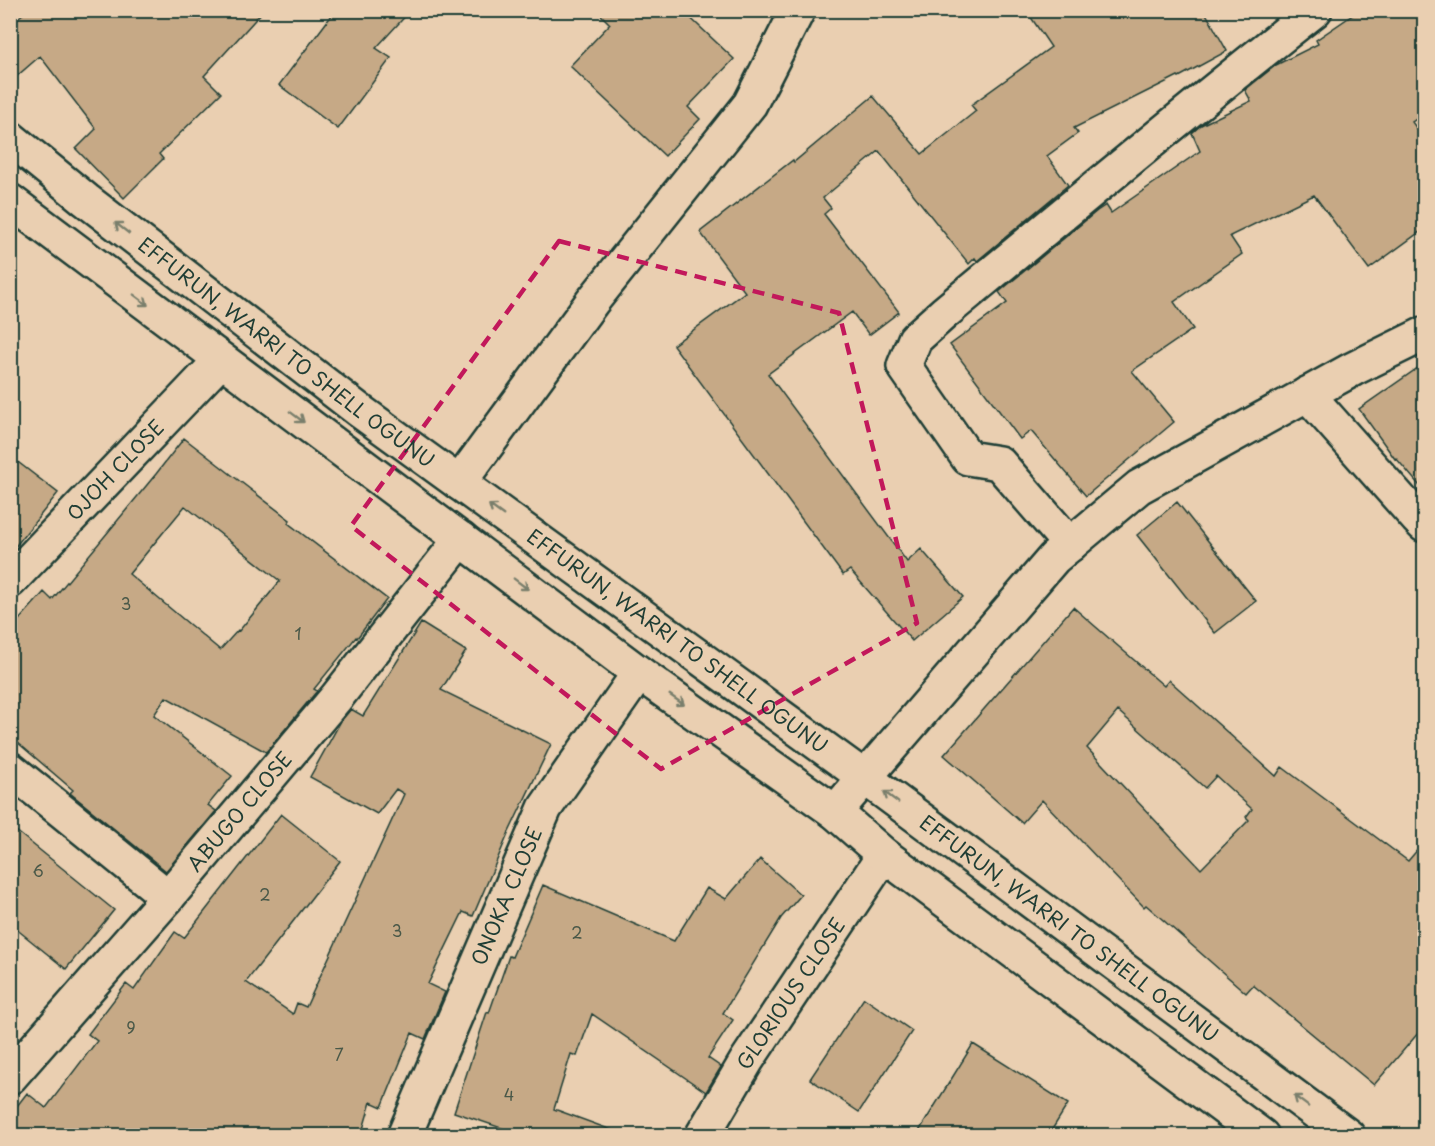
<svg xmlns="http://www.w3.org/2000/svg" width="1435" height="1146" font-family="'Playpen Sans',sans-serif">
  <style>
    .building { fill: #c6a986; stroke: #1f3d34; stroke-width: 1.5; fill-rule: evenodd }
    .lines { fill: none; stroke-linecap: round; stroke-linejoin: round }
    .minor-casing { stroke: #1f3d34; stroke-width: 38 }
    .major-casing { stroke: #1f3d34; stroke-width: 38 }
    .minor { stroke: #eacfb1; stroke-width: 33 }
    .major { stroke: #eacfb1; stroke-width: 33 }
    .oneway { stroke: #7a7f6c }
    .marked { fill: none; stroke: #c2185b; stroke-width: 4.5; stroke-dasharray: 12 8; stroke-linejoin: round }
    .labels { text-anchor: middle; stroke-width: 6; stroke-linejoin: round; paint-order: stroke }
    .number-label { font-size: 16px; fill: #495848 }
    .street-label { font-size: 20px; fill: #1f3d34; stroke: #eacfb1 }
  </style>
  <rect width="100%" height="100%" fill="#eacfb1"/>
  <filter id="ink" filterUnits="userSpaceOnUse"><feTurbulence type="fractalNoise" baseFrequency=".0167" numOctaves="2"/><feDisplacementMap in="SourceGraphic" scale="12" xChannelSelector="R" yChannelSelector="G"/><feConvolveMatrix kernelMatrix="1 2 1 2 8 2 1 2 1" color-interpolation-filters="sRGB"/></filter>
  <g filter="url(#ink)">
    <!-- building -->
    <path class="building" d="M28 10H264L204 76 221 93 159 154 163 159 124 198 76 149 96 129 40 56 10 82V24Z
      M341 10H411L376 48 391 58 338 129 279 85 335 11Z
      M596 10H682L734 59 688 107 700 119 665 156 570 66 610 24Z
      M1026 10H1204L1227 51 1179 77 1178 76 1074 128 1078 133 1047 156 1068 185 977 261 975 258 969 264 879 151 823 198 831 208 824 214 899 312 869 335 852 312 768 374 907 562 921 549 963 597 912 641 850 570 843 575 673 345 745 292 700 232 793 160 794 162 873 96 922 154 976 111 971 105 1051 47Z
      M1360 10H1425V113L1412 122 1425 140V228L1369 269 1314 195 1230 236 1242 254 1174 302 1193 329 1132 371 1174 422 1086 496 1031 431 1020 439 950 345 1007 303 999 292 1097 211 1106 205 1111 213 1200 151 1192 133 1201 125 1251 101 1245 90 1276 65 1318 44 1316 40Z
      M1425 363V492L1396 458 1395 459 1359 409Z
      M184 438 290 520 288 523 387 599 357 638 356 637 314 689 317 691 266 752 166 697 154 715 232 776 208 805 216 811 166 871 70 793 73 790 10 736V630L44 592 52 600 156 474ZM185 506 280 581 239 631 238 630 220 650 129 574Z
      M10 456 58 493 10 553Z
      M1177 502 1256 601 1215 633 1137 535Z
      M1073 607 1164 686 1169 680 1276 776 1282 767 1408 861 1425 841V1025L1374 1085 1253 985 1246 993 1146 905 1144 907 1042 800 1022 823 944 755ZM1118 711 1205 788 1216 776 1252 809 1246 817 1249 820 1201 869 1087 748Z
      M421 623 466 651 441 690 551 744 509 832 473 916 463 912 428 984 445 992 425 1039 412 1033 382 1107 371 1102 361 1136H10V1115L27 1093 46 1108 97 1041 88 1034 126 984 134 990 175 932 184 938 281 814 340 861 246 982 293 1014 297 1003 306 1007 404 794 396 789 377 814 310 777 341 721 351 709 363 716Z
      M10 826 114 910 66 969 10 924Z
      M760 859 801 895 781 918 723 1013 733 1020 708 1058 721 1067 706 1092 592 1014 577 1056 571 1054 554 1109 617 1132V1136H525L454 1112 487 1012 489 1013 509 956 512 957 543 885 674 941 707 888 726 899Z
      M864 998 912 1031 859 1112 810 1079Z
      M973 1044 1068 1104 1048 1136H916Z"/>
    <g class="lines">
      <defs>
        <g id="minor">
          <path d="M1307 394 1417 518 1424 525"/>
          <path d="M459 483 592 302 750 104 798 10"/>
          <path d="M1070 545 999 463 968 458 904 366 915 339 944 313C1067 211 1189 109 1315 10"/>
          <path id="s1" d="M10 581 221 360"/>
          <path d="M10 769 168 897"/>
          <path d="M835 812 1054 558 1139 487 1353 369 1424 334"/>
          <path id="s2" d="M10 1077 168 897 336 698 461 539"/>
          <path id="s3" d="M404 1136 545 808 639 673"/>
          <path id="s4" d="M702 1136 747 1060 884 855"/>
        </g>
        <g id="major">
          <path id="s5" d="M10 138 86 200 360 411 864 777 1348 1136"/>
          <path d="M10 201 639 673 835 812 884 855 1262 1136"/>
        </g>
      </defs>
      <!-- minor casing -->
      <use href="#minor" class="minor-casing"/>
      <!-- major casing -->
      <use href="#major" class="major-casing"/>
      <!-- minor -->
      <use href="#minor" class="minor"/>
      <!-- major -->
      <use href="#major" class="major"/>
    </g>
    <!-- one-way arrows -->
    <defs><path id="oneway-shaft" d="M-6 0H5M1.5-3L5.5 0L1.5 3" fill="none" stroke-width="1.6" stroke-linecap="round" stroke-linejoin="round" transform="scale(1.5)"/></defs>
    <g class="oneway">
      <use href="#oneway-shaft" transform="translate(122 228) rotate(-142)"/>
      <use href="#oneway-shaft" transform="translate(141 300) rotate(37)"/>
      <use href="#oneway-shaft" transform="translate(297 417) rotate(37)"/>
      <use href="#oneway-shaft" transform="translate(496 510) rotate(-144)"/>
      <use href="#oneway-shaft" transform="translate(521 584) rotate(37)"/>
      <use href="#oneway-shaft" transform="translate(677 700) rotate(35)"/>
      <use href="#oneway-shaft" transform="translate(891 797) rotate(-143)"/>
      <use href="#oneway-shaft" transform="translate(1301 1101) rotate(-143)"/>
    </g>
  </g>
  <!-- marked area -->
  <path class="marked" d="M559 241 839 313 917 623 661 769 351 526Z"/>
  <g class="labels">
    <!-- number labels -->
    <g class="number-label">
      <text x="126" y="610">3</text>
      <text x="298" y="640">1</text>
      <text x="38" y="877">6</text>
      <text x="265" y="901">2</text>
      <text x="397" y="937">3</text>
      <text x="577" y="939">2</text>
      <text x="131" y="1034">9</text>
      <text x="339" y="1061">7</text>
      <text x="509" y="1101">4</text>
    </g>
    <!-- street labels -->
    <g class="street-label">
      <text dy="7" stroke="none"><textPath href="#s5" startOffset="350">EFFURUN, WARRI TO SHELL OGUNU</textPath></text>
      <text dy="7" stroke="none"><textPath href="#s1" startOffset="153">OJOH CLOSE</textPath></text>
      <text dy="7" stroke="none"><textPath href="#s5" startOffset="836">EFFURUN, WARRI TO SHELL OGUNU</textPath></text>
      <text dy="7" stroke="none"><textPath href="#s2" startOffset="351">ABUGO CLOSE</textPath></text>
      <text dy="7" stroke="none"><textPath href="#s3" startOffset="261">ONOKA CLOSE</textPath></text>
      <text dy="7" stroke="none"><textPath href="#s5" startOffset="1322">EFFURUN, WARRI TO SHELL OGUNU</textPath></text>
      <text dy="7" stroke="none"><textPath href="#s4" startOffset="168">GLORIOUS CLOSE</textPath></text>
    </g>
  </g>
  <!-- margin -->
  <rect width="1435" height="1146" fill="none" stroke="#eacfb1" stroke-width="36"/>
  <rect x="18" y="18" width="1399" height="1110" fill="none" stroke="#1f3d34" stroke-width="2" filter="url(#ink)"/>
</svg>
